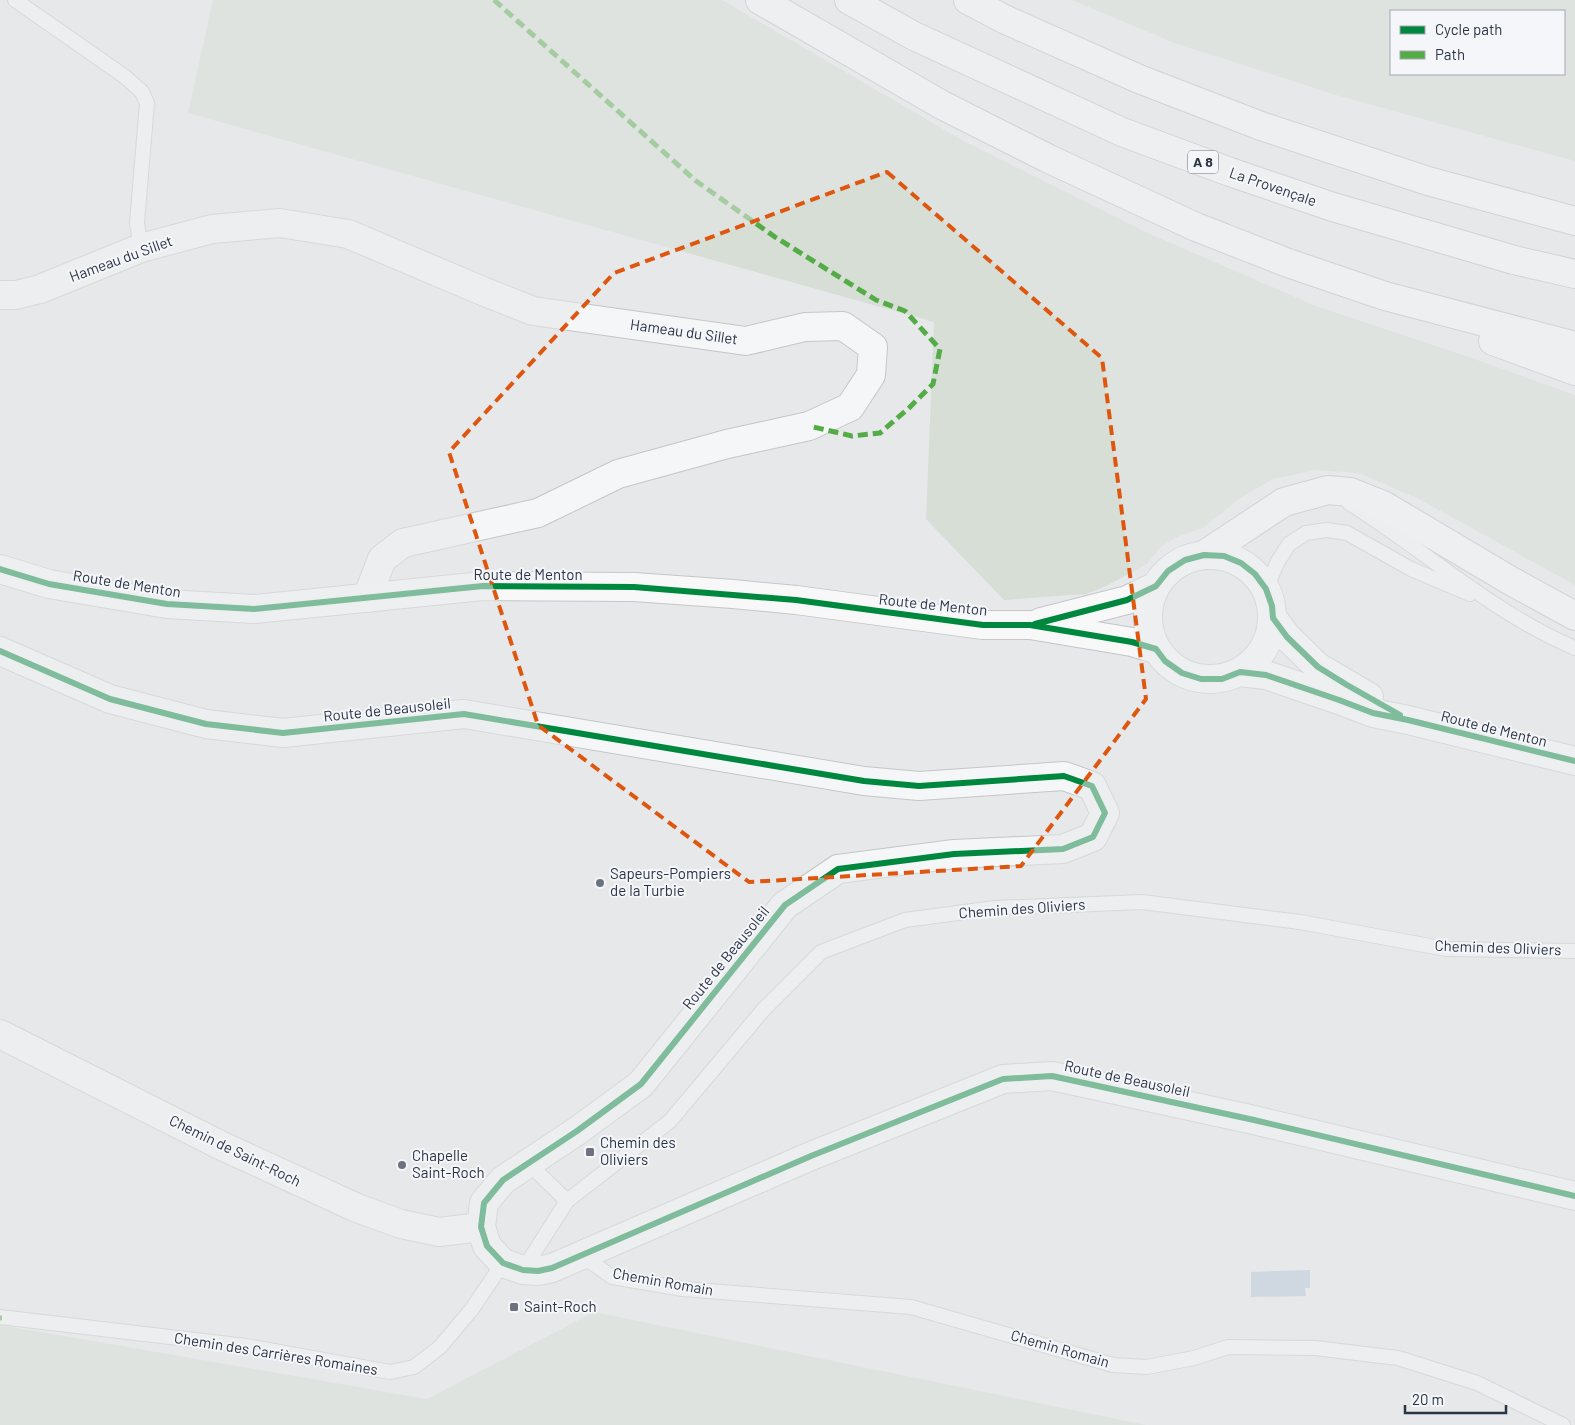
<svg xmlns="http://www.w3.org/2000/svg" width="1575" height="1425" font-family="Barlow,sans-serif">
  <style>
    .green { fill: #d6ded6; fill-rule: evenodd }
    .water { fill: #b4c4d5 }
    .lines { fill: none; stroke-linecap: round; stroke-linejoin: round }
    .service-casing { stroke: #c4c6c8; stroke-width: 16 }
    .minor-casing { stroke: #c4c6c8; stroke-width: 30 }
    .tertiary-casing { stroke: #c4c6c8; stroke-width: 30 }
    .secondary-casing { stroke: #c4c6c8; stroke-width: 30 }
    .motorway-casing { stroke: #b8bbbf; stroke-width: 30 }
    .service { stroke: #f5f6f7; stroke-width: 14 }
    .minor { stroke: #f5f6f7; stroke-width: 28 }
    .tertiary { stroke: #f5f6f7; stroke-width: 28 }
    .secondary { stroke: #f8f8f8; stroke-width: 28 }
    .motorway { stroke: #f8f8f8; stroke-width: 28 }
    .quiet { stroke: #54ac47; stroke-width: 5; stroke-dasharray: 10 5; stroke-linecap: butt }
    .cycleway-casing { stroke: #f4f6f9; stroke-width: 9 }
    .cycleway { stroke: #00873e; stroke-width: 6 }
    .marked { fill: none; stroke: #df570f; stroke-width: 4; stroke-dasharray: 10 6; stroke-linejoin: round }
    .poi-dot { fill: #6c737f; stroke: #f4f6f9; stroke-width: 2 }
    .labels { text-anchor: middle; stroke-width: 4; stroke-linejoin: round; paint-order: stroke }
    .shield { fill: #f4f6f9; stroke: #676e7b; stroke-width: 1 }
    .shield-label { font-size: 14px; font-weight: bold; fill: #2b3445 }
    .street-label { font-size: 15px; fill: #2b3445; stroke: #f4f6f9 }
    .poi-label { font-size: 15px; fill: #2b3445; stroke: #f4f6f9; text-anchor: start }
  </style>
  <rect width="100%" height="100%" fill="#e6e8ea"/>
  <!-- green -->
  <path class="green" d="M213 0H722L962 140 1150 234 1316 306 1469 357 1575 395V585L1419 499 1359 473 1316 470 1273 479 1239 499 1203 528 1179 536 1162 546 1146 565 1104 587 1086 594 1004 600 926 519 934 322 188 113Z
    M1072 0H1575V161L1336 95 1175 43ZM1391 11H1564V74H1391Z
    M594 1312 1146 1425H0V1325L427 1399Z"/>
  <!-- water -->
  <path class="water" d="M1310 1270V1288H1305L1306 1296 1251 1297V1272Z"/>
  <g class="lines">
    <defs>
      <path id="service" d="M15 0 124 76 142 92 147 103 137 223 141 248
        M1349 503C1425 550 1492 613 1575 648
        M1266 589 1277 563 1289 544 1306 533 1327 530 1347 533 1411 569 1470 594
        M528 1163 567 1201
        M583 1256 612 1277 683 1289 911 1307 1113 1365 1147 1367 1194 1358 1228 1347 1315 1348 1398 1358 1477 1383 1563 1425
        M523 1270 567 1201 670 1121 764 1009 821 952 905 920 995 908 1142 902 1300 922 1446 949 1575 951
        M0 1317 246 1346 390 1372 414 1367 440 1347 472 1309 503 1263"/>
      <path id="minor" d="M0 295H16L40 289 141 248 212 229 280 223 348 234 485 292 533 311 746 341 805 327 843 326 873 347 871 375 850 407 809 426 727 444 618 474 538 513 403 543 382 559 367 598
        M0 1034 220 1145 357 1208 401 1224 439 1232 481 1227"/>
      <path id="tertiary" d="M0 651 110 699 206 724 283 733 464 714 864 781 919 786 1064 776 1092 786 1105 813 1093 837 1063 849 954 854 838 869 785 905 641 1084 577 1131 503 1180 484 1203 481 1227 487 1246 503 1263 523 1270 538 1271 552 1268 811 1156 1003 1079 1052 1076 1254 1120 1575 1196"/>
      <path id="secondary" d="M1148 617a62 62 0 1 1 124 0a62 62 0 1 1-124 0Z
        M0 569 49 584 167 604 254 609 483 586 634 587 733 594 796 600 983 625H1030L1132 642 1156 649
        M1273 618 1287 637 1318 667 1369 697
        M1041 622 1127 600 1156 586
        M1240 672 1266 675 1339 700 1373 713 1408 720 1575 761"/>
      <path id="motorway" d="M760 0 942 105 1049 159 1196 227 1288 263 1385 296 1575 346
        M849 0 914 36 1122 132 1230 172 1333 207 1514 260 1575 274
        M968 0 1006 20 1139 79 1261 126 1428 181 1575 221
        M1493 341 1575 371
        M1204 555 1284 502 1328 490 1350 492 1383 505 1511 581 1575 616"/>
    </defs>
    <!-- service casing -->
    <use href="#service" class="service-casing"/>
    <!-- minor casing -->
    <use href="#minor" class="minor-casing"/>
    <!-- tertiary casing -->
    <use href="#tertiary" class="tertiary-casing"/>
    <!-- secondary casing -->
    <use href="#secondary" class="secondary-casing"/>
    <!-- motorway casing -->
    <use href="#motorway" class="motorway-casing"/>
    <!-- service -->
    <use href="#service" class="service"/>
    <!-- minor -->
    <use href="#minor" class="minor"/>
    <!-- tertiary -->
    <use href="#tertiary" class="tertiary"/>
    <!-- secondary -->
    <use href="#secondary" class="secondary"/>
    <!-- motorway -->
    <use href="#motorway" class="motorway"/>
    <!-- quiet -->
    <path class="quiet" d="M494 0 696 181 775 237 876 300 905 311 940 349 933 384 909 408 880 433 852 436 809 426
      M0 1318H2"/>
    <defs>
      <path id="cycleway" d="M0 569 49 584 167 604 254 609 483 586 634 587 796 600 983 625H1030L1132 642 1156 649 1165 661 1182 673 1201 679H1222L1240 672 1266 675 1339 700 1373 713 1408 720 1575 761
        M1035 624 1127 600 1156 586 1168 571 1185 560 1204 555 1224 556 1241 563 1255 574 1266 589 1272 606 1273 618 1287 637 1318 667 1347 685 1400 715
        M0 651 110 699 206 724 283 733 464 714 864 781 919 786 1064 776 1092 786 1105 813 1093 837 1063 849 954 854 838 869 785 905 641 1084 577 1131 503 1180 484 1203 481 1227 487 1246 503 1263 523 1270 538 1271 552 1268 811 1156 1003 1079 1052 1076 1254 1120 1575 1196"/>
    </defs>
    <!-- cycleway casing -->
    <use href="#cycleway" class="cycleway-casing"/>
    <!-- cycleway -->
    <use href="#cycleway" class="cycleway"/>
  </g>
  <!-- marked area -->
  <path d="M0 0H1575V1425H0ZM887 172 1102 358 1146 699 1021 866 749 882 538 725 449 452 614 273Z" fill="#e6e8ea" fill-opacity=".55" fill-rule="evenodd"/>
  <path class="marked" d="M887 172 1102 358 1146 699 1021 866 749 882 538 725 449 452 614 273Z"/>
  <!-- markers -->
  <g class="poi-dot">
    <circle cx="600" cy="883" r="5"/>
    <rect x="585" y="1147" width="10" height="10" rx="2.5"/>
    <circle cx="402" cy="1165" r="5"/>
    <rect x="509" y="1302" width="10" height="10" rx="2.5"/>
  </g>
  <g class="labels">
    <!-- shield labels -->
    <rect class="shield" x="1188" y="150.5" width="30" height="23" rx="4"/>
    <g class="shield-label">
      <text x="1203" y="167">A 8</text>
    </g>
    <!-- street labels -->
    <g class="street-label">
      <text transform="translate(1273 187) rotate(19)" y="5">La Provençale</text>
      <text transform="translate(121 259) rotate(-20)" y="5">Hameau du Sillet</text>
      <text transform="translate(684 332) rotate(8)" y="5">Hameau du Sillet</text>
      <text x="528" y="580">Route de Menton</text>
      <text transform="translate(127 584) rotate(9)" y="5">Route de Menton</text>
      <text transform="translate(933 605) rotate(6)" y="5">Route de Menton</text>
      <text transform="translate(387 710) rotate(-6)" y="5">Route de Beausoleil</text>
      <text transform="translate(1494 729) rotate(14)" y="5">Route de Menton</text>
      <text transform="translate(1022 909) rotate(-4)" y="5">Chemin des Oliviers</text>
      <text transform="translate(1498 948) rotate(2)" y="5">Chemin des Oliviers</text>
      <text transform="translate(726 958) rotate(-51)" y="5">Route de Beausoleil</text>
      <text transform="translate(1127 1079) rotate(12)" y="5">Route de Beausoleil</text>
      <text transform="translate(235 1151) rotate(26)" y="5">Chemin de Saint-Roch</text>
      <text transform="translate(663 1282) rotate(10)" y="5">Chemin Romain</text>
      <text transform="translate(1060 1349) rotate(16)" y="5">Chemin Romain</text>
      <text transform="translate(276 1354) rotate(9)" y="5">Chemin des Carrières Romaines</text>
    </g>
    <!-- poi labels -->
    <g class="poi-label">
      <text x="610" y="879">Sapeurs-Pompiers<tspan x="610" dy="17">de la Turbie</tspan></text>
      <text x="600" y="1148">Chemin des<tspan x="600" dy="17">Oliviers</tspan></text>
      <text x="412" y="1161">Chapelle<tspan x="412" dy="17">Saint-Roch</tspan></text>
      <text x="524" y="1312">Saint-Roch</text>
    </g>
  </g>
  <!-- legend -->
  <rect x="1390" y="10" width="175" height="65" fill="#f4f6f9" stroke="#a4a8b1"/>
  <rect x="1400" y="26" width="25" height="8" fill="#00873e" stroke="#a4a8b1"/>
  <text x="1435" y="35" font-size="15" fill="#2b3445">Cycle path</text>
  <rect x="1400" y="51" width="25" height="8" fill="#54ac47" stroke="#a4a8b1"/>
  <text x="1435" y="60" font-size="15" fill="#2b3445">Path</text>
  <!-- scale -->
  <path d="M1405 1405v8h101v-8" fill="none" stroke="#2b3445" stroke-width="2.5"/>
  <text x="1412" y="1405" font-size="15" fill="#2b3445" stroke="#f4f6f9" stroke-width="4" paint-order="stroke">20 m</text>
</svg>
